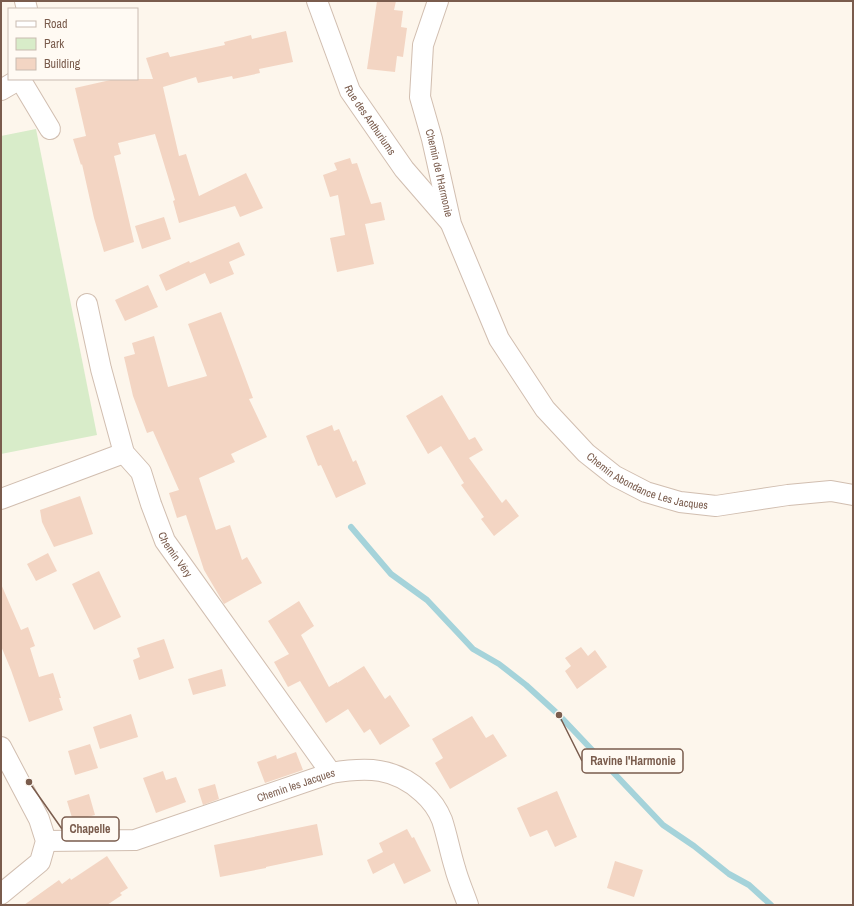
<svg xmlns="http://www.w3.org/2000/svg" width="854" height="906" font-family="'Archivo Narrow',sans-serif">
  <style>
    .green { fill: #d8ecc9 }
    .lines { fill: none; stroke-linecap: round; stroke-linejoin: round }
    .stream { stroke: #a5d3da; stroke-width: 6 }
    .building { fill: #f3d5c3 }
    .street-casing { stroke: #d1beb0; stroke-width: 22 }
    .street { stroke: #fff; stroke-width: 20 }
    .labels { text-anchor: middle; stroke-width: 3; stroke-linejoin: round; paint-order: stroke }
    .street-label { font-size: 11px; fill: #7a5c4d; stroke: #fffaf3 }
    .leader { fill: none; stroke: #7a5c4d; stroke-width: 1.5 }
    .callout-dot { fill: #7a5c4d; stroke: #fffaf3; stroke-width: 1.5 }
    .callout { fill: #fffaf3; stroke: #7a5c4d; stroke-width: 1.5 }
    .callout-label { font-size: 12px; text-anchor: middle; font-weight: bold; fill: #7a5c4d }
  </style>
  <rect width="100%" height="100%" fill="#fdf6ec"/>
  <!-- green -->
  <path class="green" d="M36 129 97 435 1 454V136Z"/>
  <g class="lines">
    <!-- stream -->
    <path class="stream" d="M351 527 391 574 427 600 473 649 499 664 526 685 559 715 663 825 694 846 729 874 749 885 771 905"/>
  </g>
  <!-- building -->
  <path class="building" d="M377 1H396L394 10 403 11 401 27 407 28 403 57 397 56 395 72 367 69Z
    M286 31 293 62 259 69 260 73 233 79 232 76 198 83 196 77 163 87 179 156 186 154 199 196 246 173 263 208 240 217 235 206 179 223 173 201 175 200 155 134 118 143 121 154 114 156 134 242 104 252 94 218 82 164 81 165 73 139 86 136 75 88 115 79H153L146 58 168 52 170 57 225 45 224 42 251 35 252 39Z
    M350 158 352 164 357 163 371 204 381 202 385 220 365 224 374 264 337 272 330 238 345 235 338 195 330 197 323 175 337 170 334 163Z
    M164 217 171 239 142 249 135 226Z
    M239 242 245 255 229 262 234 274 210 284 205 273 166 291 159 275 189 261 190 263Z
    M148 285 158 307 125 321 115 300Z
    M221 312 253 398 249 399 267 437 231 454 235 462 199 478 216 530 230 525 242 560 247 557 262 583 224 604 204 570 186 515 177 518 169 493 179 490 153 431 147 433 133 396 124 357 135 354 132 343 154 336 168 387 207 376 188 324Z
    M442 395 469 440 475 437 483 450 469 458 502 503 506 499 519 516 494 536 481 519 484 517 461 485 464 483 441 446 428 454 406 416Z
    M332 425 334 431 339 429 353 462 356 460 366 484 336 498 321 465 318 466 306 436Z
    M80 496 93 534 54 547 42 522 40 510Z
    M48 553 57 571 36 581 27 564Z
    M99 571 121 617 94 630 72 584Z
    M1 584 21 630 28 627 35 646 30 648 39 677 53 673 61 698H59L63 710 29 722 11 670 1 646Z
    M299 601 314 626 301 635 329 687 337 682V683L364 666 385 699 390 695 410 726 380 745 370 729 364 733 348 709 326 723 300 681 288 687 274 662 289 654 268 621Z
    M164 639 174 668 139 680 133 660 140 657 137 648Z
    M581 647 588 656 595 650 607 667 577 689 565 671 571 666 565 658Z
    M222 669 226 686 193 695 188 679Z
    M131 714 138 737 100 749 93 727Z
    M472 716 486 738 493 734 507 756 450 789 435 763 443 758 432 739Z
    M90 744 98 768 75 775 68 751Z
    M296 752 303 770 265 783 257 762 276 755 277 759Z
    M163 771 166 780 176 777 186 802 156 813 143 778Z
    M215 784 219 799 203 805 198 789Z
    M557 791 577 837 555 847 547 830 530 837 517 808Z
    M89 794 95 815 73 821 67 801Z
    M317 824 323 855 266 867V868L220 877 214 845Z
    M407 829 412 838 414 837 431 871 404 884 394 863 373 874 367 860 383 852 379 843Z
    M107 856 128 888 120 893 122 895 107 905H24L59 880 62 884 70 878 71 880Z
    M615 861 643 870 634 897 607 888Z"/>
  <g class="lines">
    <defs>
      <g id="street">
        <path d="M25 1 27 9"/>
        <path id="s1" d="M317 1 350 91 404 169 449 221"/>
        <path id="s2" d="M438 1 423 45 420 97 432 139 451 224 499 339 545 409 586 453 615 476 646 492 680 502 716 506 788 495 831 491 853 495"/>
        <path d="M20 79 50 129"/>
        <path d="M1 90 13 83 18 79"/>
        <path id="s3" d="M87 304 101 369 124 453 141 472 151 504 165 541 331 773"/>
        <path d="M1 499 124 453"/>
        <path d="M1 747 39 819 46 841 40 862 1 894"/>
        <path id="s4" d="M46 841 135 840 331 773C367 767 395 767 423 793 431 800 438 810 442 820 447 835 450 852 455 868 458 880 464 893 468 905"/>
      </g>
    </defs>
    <!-- street casing -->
    <use href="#street" class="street-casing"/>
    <!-- street -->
    <use href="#street" class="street"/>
  </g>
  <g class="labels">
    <!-- street labels -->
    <g class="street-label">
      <text dy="4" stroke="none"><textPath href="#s1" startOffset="131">Rue des Anthuriums</textPath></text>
      <text dy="4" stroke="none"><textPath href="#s2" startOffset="177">Chemin de l'Harmonie</textPath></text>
      <text dy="4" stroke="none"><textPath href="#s2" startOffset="567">Chemin Abondance Les Jacques</textPath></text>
      <text dy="4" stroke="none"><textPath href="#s3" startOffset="269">Chemin Véry</textPath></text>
      <text dy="4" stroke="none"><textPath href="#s4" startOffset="259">Chemin les Jacques</textPath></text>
    </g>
  </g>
  <!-- callouts -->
  <path class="leader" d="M559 715L582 761M29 782L62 829"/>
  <g class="callout-dot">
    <circle cx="559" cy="715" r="4"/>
    <circle cx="29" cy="782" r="4"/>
  </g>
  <g class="callout">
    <rect x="582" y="749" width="101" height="24" rx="4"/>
    <rect x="62" y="817" width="57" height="24" rx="4"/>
  </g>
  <g class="callout-label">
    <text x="633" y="765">Ravine l'Harmonie</text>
    <text x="90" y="833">Chapelle</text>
  </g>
  <!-- border -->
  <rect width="854" height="906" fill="none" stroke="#7a5c4d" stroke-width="4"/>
  <!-- legend -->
  <rect x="8" y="8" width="130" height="72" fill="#fffaf3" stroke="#cabbb1"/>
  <rect x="16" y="21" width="20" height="6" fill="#ffffff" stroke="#cabbb1"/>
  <text x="44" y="28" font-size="12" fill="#7a5c4d">Road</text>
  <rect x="16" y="38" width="20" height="12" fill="#d8ecc9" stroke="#cabbb1"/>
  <text x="44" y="48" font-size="12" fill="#7a5c4d">Park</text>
  <rect x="16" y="58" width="20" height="12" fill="#f3d5c3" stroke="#cabbb1"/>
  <text x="44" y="68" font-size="12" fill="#7a5c4d">Building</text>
</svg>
